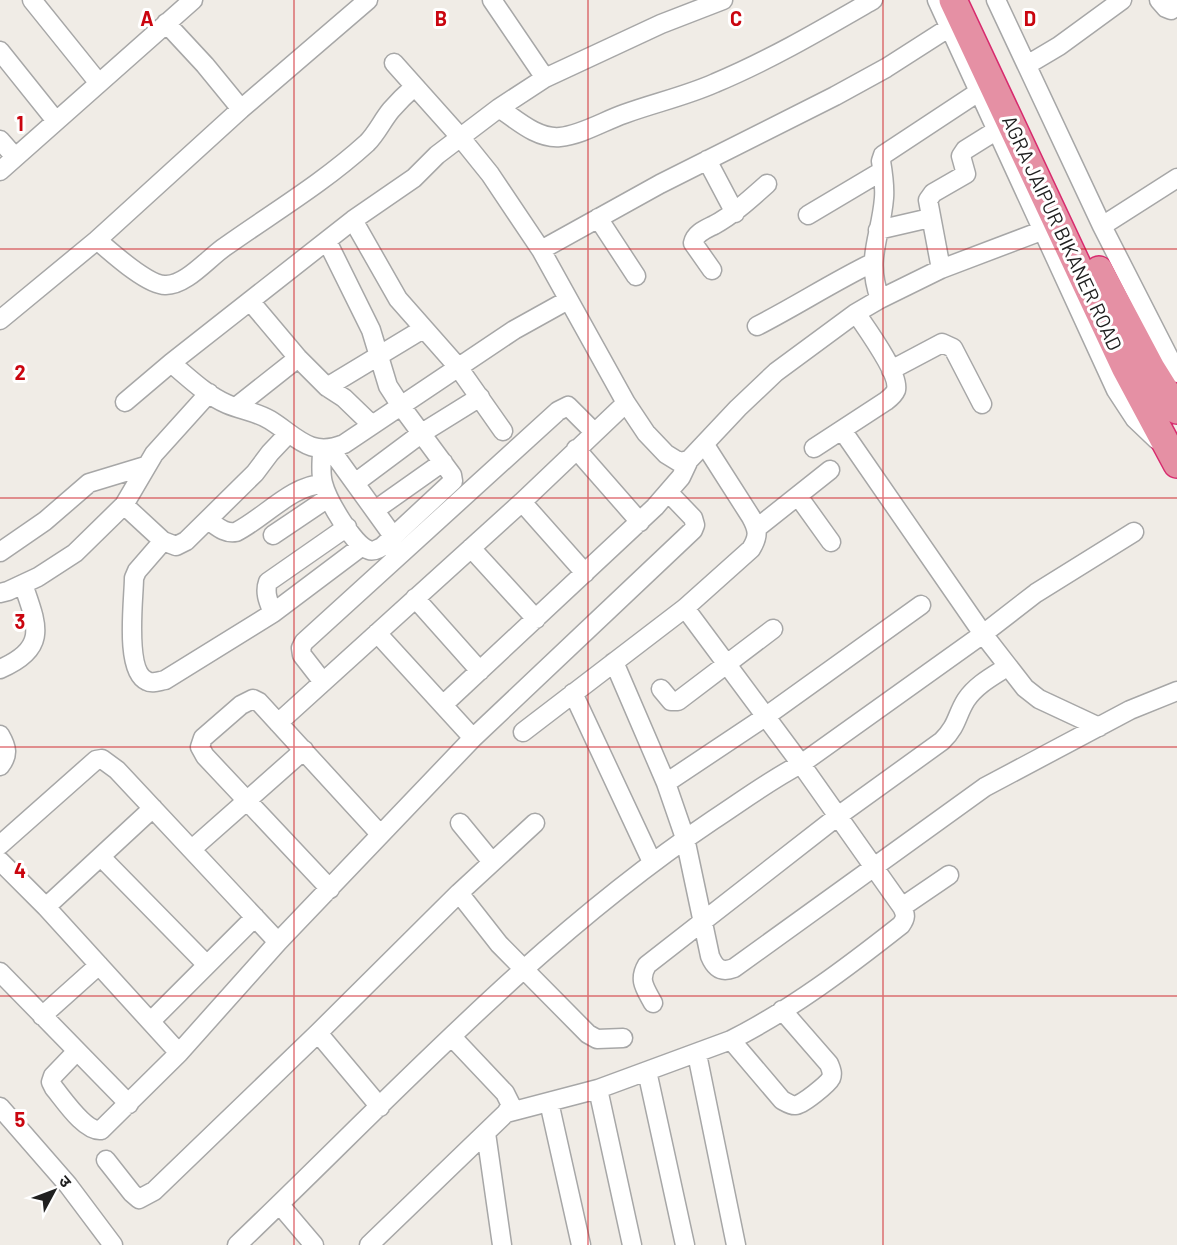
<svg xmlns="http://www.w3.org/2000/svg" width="1177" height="1245" font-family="Barlow,'Noto Sans Devanagari',sans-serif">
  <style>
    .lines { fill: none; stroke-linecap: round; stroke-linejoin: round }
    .minor-casing { stroke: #a7a7a7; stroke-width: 21 }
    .highway-casing { stroke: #d72b6e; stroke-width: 30 }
    .minor { stroke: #fff; stroke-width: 18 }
    .highway { stroke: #e590a4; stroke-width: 27 }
    .grid { fill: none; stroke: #ca050f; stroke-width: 1.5; stroke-opacity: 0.55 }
    .labels { text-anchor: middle; stroke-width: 6; stroke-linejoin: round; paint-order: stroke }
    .street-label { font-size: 20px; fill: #202020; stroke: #fff }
    .grid-label { font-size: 20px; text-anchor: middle; font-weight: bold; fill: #ca050f; stroke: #fff; stroke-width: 6; stroke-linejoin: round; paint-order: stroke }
  </style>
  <rect width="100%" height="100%" fill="#f0ece6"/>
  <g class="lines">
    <defs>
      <path id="minor" d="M32 0 98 82
        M492 0 545 78 661 24 723 0
        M937 0 1116 390 1135 419 1157 440
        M996 0 1102 226 1177 373
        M1159 0 1166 8 1171 10 1177 6
        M166 23 205 65 241 109
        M0 51 56 121
        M394 63 461 138 490 174 541 250 626 403 646 433 666 454 679 462 689 460 738 408 776 372 856 313 880 299 941 269 1057 225
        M1027 65 1059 46 1122 0
        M499 108C517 120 537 139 560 137 581 135 604 121 624 114 654 103 686 96 715 83 770 60 821 30 873 0
        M0 140 15 157
        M707 160 735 213
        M0 171 193 0
        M808 215 882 171
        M598 218 636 276
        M353 220 398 299 458 367 503 431
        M1102 226 1177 178
        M878 230 930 218
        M97 240C111 252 147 285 165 285 186 286 209 257 226 246 274 212 323 183 367 143 377 133 382 121 391 110 398 102 406 94 414 87
        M541 250 660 184 835 96 886 68 950 27
        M941 269 928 200 933 193 966 174 961 156 965 150 997 130
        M712 270 693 243C695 233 706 229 714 225 734 214 750 199 767 184
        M880 299C865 258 881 237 884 198 885 186 883 173 881 161L883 155 980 91
        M250 301 298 358 327 387 344 398 372 425
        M0 320 97 240 241 109 368 0
        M757 326C796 306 833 282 872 263
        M171 363C188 377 206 395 227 404 241 410 257 412 270 420 296 436 310 458 344 444L514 330 568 300
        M891 370 942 343 953 348 982 404
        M327 387 423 329
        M125 402 171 363 353 220 414 178 437 155 499 108 545 78
        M236 407 298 358
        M842 430 983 634 1025 688 1039 699 1099 727
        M814 448 886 401C890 398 894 395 896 390 900 374 866 328 856 313
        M576 449 640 522
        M322 450C322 461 320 472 323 483 327 499 353 545 369 550 374 552 377 549 382 547L453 481 452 475 401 406 388 386 371 330 327 241
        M331 450 393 536
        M355 483 422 433 480 397
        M798 496 831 542
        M522 502 585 573
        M124 505 163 541 176 546 186 541 255 473 270 453 288 434
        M375 510 443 462
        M208 520C218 527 225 534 236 532 264 518 292 485 323 484
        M757 528 830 470
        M273 535 328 498
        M163 541 137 571 134 578C134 599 124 671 147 681 152 684 159 681 165 680L273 613 362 546
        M471 548 536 619
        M0 552 45 521 89 483 145 466
        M0 593 8 591 38 577 75 553 124 505 154 454 209 393
        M415 598 480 671
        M273 613C269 603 264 593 268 582L347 527
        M377 633 473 738
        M614 662 666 783 685 838 710 956C715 968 721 973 734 968L985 787 1130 710 1177 691
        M0 669C49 648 37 625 23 584
        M323 682 302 655 301 648 304 642 558 411 568 406 594 432
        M661 689 671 701H678L773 629
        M573 693 652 862
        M444 704 655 507 681 477 689 460
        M278 723 522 502 626 403
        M523 732 685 608 751 549C759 536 758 530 751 517L705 445
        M0 735C7 747 9 755 0 766
        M666 783 765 717 921 605
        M460 823 492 862
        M0 845 96 760 102 759 117 770 278 942
        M192 849 304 750
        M101 857 207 965
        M0 861 46 907 179 1053
        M330 889 205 756 200 747 203 738 241 705 253 699 259 702 380 834
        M459 893 499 944 588 1034 597 1039 623 1038
        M46 907 153 808
        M902 907 949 875
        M0 972 129 1104
        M653 1003C645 988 638 980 647 965L838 816 942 741C958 725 956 716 966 700 976 685 993 676 1007 667
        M42 1016 99 965
        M151 1021 255 917
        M318 1033 380 1107
        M731 1040 782 1100C786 1102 791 1106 796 1105 802 1105 828 1084 831 1078 833 1073 831 1069 829 1064L782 1010
        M77 1051 53 1076 51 1082 54 1088C64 1100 85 1132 101 1130L179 1053 278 942 473 738 693 530 695 525 693 518 669 493
        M697 1054 736 1245
        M647 1071 685 1245
        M598 1089 632 1245
        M549 1102 581 1245
        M0 1107 68 1185 113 1245
        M506 1113 598 1089 731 1040C791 1010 849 966 901 925 906 918 906 915 902 907L801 764 685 608
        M486 1133 502 1245
        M106 1160 132 1193 139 1199 154 1191 318 1033 459 893 535 823
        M280 1205 314 1245
        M237 1245C391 1098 536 939 713 820 742 801 770 780 801 764L983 634 1036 593 1134 532
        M369 1245 506 1113 511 1105 505 1093 452 1037"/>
      <path id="highway" d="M953 0 1125 367 1177 464
        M1099 270 1151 368 1177 410"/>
    </defs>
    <!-- minor casing -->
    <use href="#minor" class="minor-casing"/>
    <!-- highway casing -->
    <use href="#highway" class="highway-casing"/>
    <!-- minor -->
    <use href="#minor" class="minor"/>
    <!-- highway -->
    <use href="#highway" class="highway"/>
  </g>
  <!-- grid -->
  <path class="grid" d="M294 0V1245M588 0V1245M883 0V1245M0 249H1177M0 498H1177M0 747H1177M0 996H1177"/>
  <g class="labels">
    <!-- street labels -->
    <g class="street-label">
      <text transform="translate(1062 233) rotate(65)" y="7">AGRA JAIPUR BIKANER ROAD</text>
    </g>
  </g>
  <g class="grid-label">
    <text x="147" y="26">A</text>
    <text x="441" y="26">B</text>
    <text x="736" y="26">C</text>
    <text x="1030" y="26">D</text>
    <text x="20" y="131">1</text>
    <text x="20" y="380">2</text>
    <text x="20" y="629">3</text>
    <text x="20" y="878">4</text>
    <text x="20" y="1127">5</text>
  </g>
  <!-- north arrow -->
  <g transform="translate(54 1191) rotate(49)" stroke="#ffffff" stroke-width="4.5" paint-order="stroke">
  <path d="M0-4.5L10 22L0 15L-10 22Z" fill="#202020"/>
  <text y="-9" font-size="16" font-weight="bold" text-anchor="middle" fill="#202020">उ</text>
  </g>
</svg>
